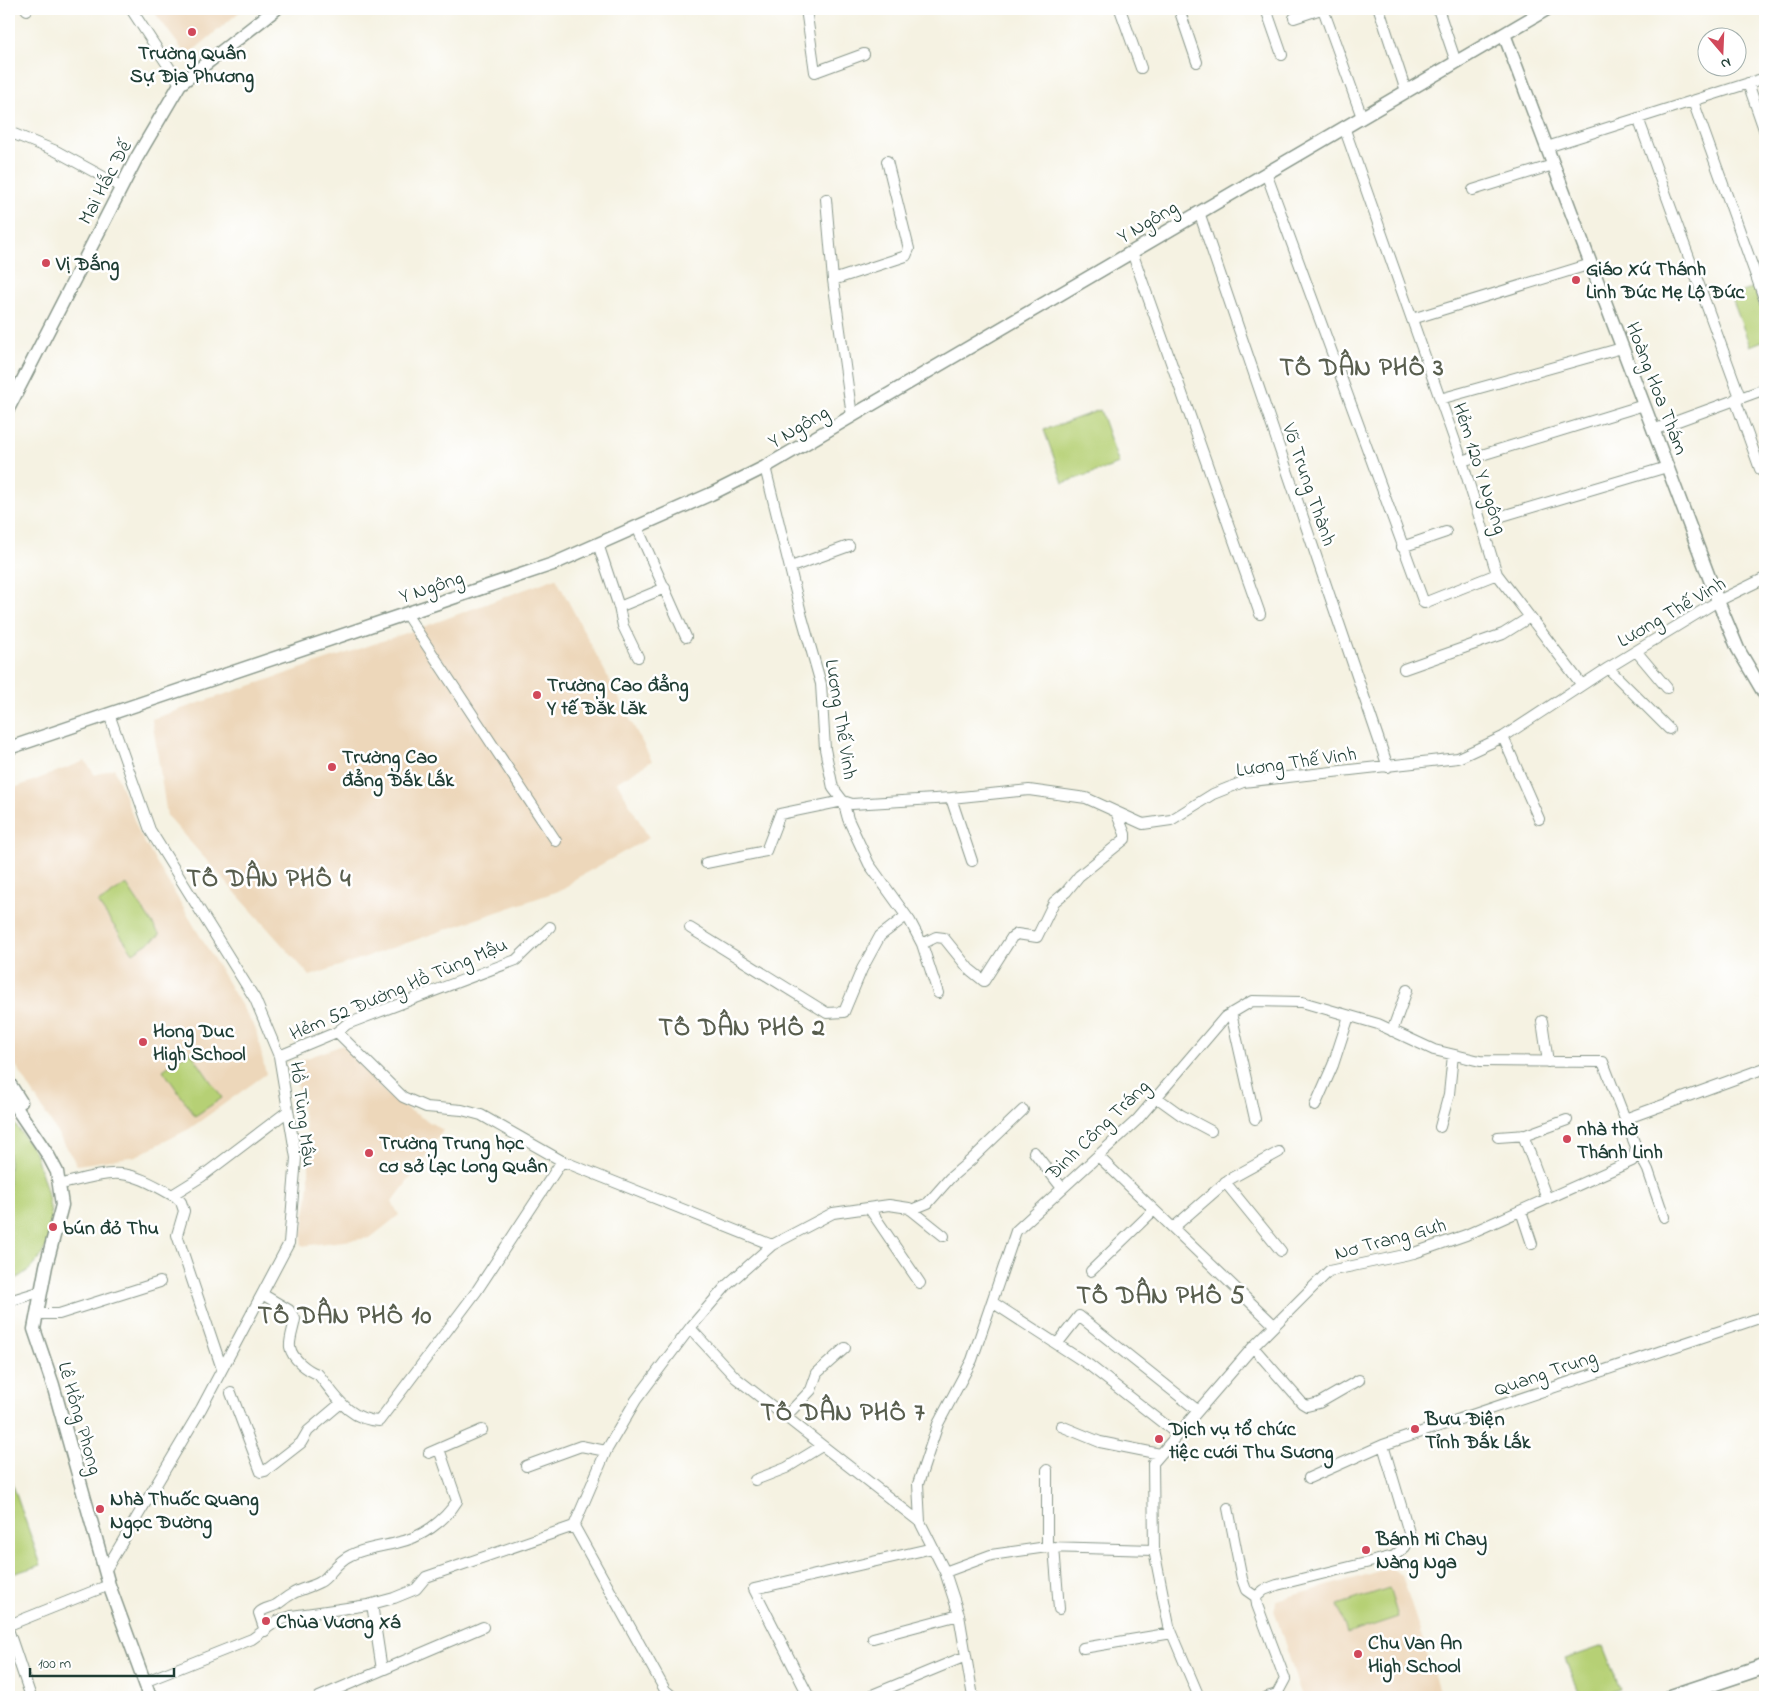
<svg xmlns="http://www.w3.org/2000/svg" width="1774" height="1706" font-family="'Indie Flower',sans-serif">
  <style>
    .built { fill: #edd7ba }
    .green { fill: #b6d075; stroke: #6a8654 }
    .lines { fill: none; stroke-linecap: round; stroke-linejoin: round }
    .minor-casing { stroke: #8a988b; stroke-width: 12 }
    .tertiary-casing { stroke: #8a988b; stroke-width: 15 }
    .primary-casing { stroke: #8a988b; stroke-width: 18 }
    .minor { stroke: #fff; stroke-width: 10 }
    .tertiary { stroke: #fff; stroke-width: 12 }
    .primary { stroke: #fff; stroke-width: 15 }
    .poi-dot { fill: #d1495b; stroke: #fff; stroke-width: 2 }
    .labels { text-anchor: middle; stroke-width: 5; stroke-linejoin: round; paint-order: stroke }
    .poi-label { font-size: 20px; font-weight: bold; fill: #1f3d34; stroke: #fff; text-anchor: start }
    .street-label { font-size: 20px; fill: #1f3d34; stroke: #fff }
    .district-label { font-size: 25px; font-weight: bold; letter-spacing: 1px; fill: #585e4e; stroke: #fff }
  </style>
  <rect width="100%" height="100%" fill="#fff"/>
  <filter id="ink" filterUnits="userSpaceOnUse"><feTurbulence type="fractalNoise" baseFrequency=".02" numOctaves="2"/><feDisplacementMap in="SourceGraphic" scale="10" xChannelSelector="R" yChannelSelector="G"/><feConvolveMatrix kernelMatrix="1 2 1 2 8 2 1 2 1" color-interpolation-filters="sRGB"/></filter>
  <filter id="wash" filterUnits="userSpaceOnUse"><feTurbulence type="fractalNoise" baseFrequency=".0096" numOctaves="4" result="noise"/><feDisplacementMap in="SourceGraphic" scale="20" xChannelSelector="R" yChannelSelector="G"/><feGaussianBlur stdDeviation="1.12" result="paint"/><feColorMatrix in="noise" values="0 0 0 0 0 0 0 0 0 0 0 0 0 0 0 0 0 1.4 0 .05"/><feComposite in="paint" operator="in"/></filter>
  <g filter="url(#wash)">
    <rect width="100%" height="100%" fill="#f5f2e2"/>
    <!-- built -->
    <path class="built" d="M152 9H243L187 56Z
      M556 578 652 761 617 782 649 838 575 879 564 889 310 976 167 816 152 719 415 630Z
      M85 761 95 775 114 768 140 835 256 1030 266 1074 189 1129 136 1156 77 1165 9 1054V790Z
      M343 1045 392 1100 443 1130 421 1164 392 1202 399 1215 370 1238 301 1246 309 1185V1143L293 1063Z
      M1391 1568 1402 1575 1441 1697H1302L1274 1610 1277 1600Z"/>
    <!-- green -->
    <path class="green" d="M1754 288 1765 319V340L1750 346 1731 296Z
      M1100 410 1119 464 1063 483 1044 430Z
      M126 884 160 935 133 953 98 903Z
      M190 1051 222 1098 195 1116 163 1070Z
      M9 1116 35 1152 47 1191 53 1225 48 1244 39 1259 30 1269 9 1284Z
      M9 1474 41 1565 9 1575Z
      M1389 1588 1398 1617 1347 1634 1338 1605Z
      M1603 1646 1620 1689 1597 1697H1580L1565 1659Z"/>
  </g>
  <g filter="url(#ink)">
    <g class="lines">
      <defs>
        <path id="minor" d="M26 9 27 10
          M131 9 180 84
          M806 9 815 72 864 54
          M1120 9 1141 68
          M1179 9 1197 62
          M1266 9 1282 55
          M1323 9 1362 117
          M1379 9 1406 91
          M1438 9 1456 62
          M1294 18 1321 9
          M1748 83 1765 132
          M1693 101 1765 301
          M1638 118 1740 397
          M1344 127 1462 461 1497 574 1582 685
          M9 132 56 151 122 187
          M1547 147 1765 78
          M1266 173 1424 603 1497 574
          M1473 190 1553 165
          M826 199 833 280 852 416
          M1199 212 1388 767
          M1132 252 1260 614
          M833 280 906 256 909 249 887 161
          M1412 319 1591 264
          M1440 399 1622 348
          M1735 399 1760 469
          M1653 430 1765 389
          M1462 461 1644 405
          M765 467 802 617 821 684 825 749 833 788 843 801 852 804 951 798 1029 790 1086 798 1143 824 1171 820 1213 794 1243 782 1458 758 1503 737 1608 668 1718 601 1765 578
          M1502 516 1667 467
          M637 527 686 637
          M598 544 619 607 665 588
          M1402 547 1446 532
          M791 567 849 546
          M619 607 623 626 638 657
          M406 614 556 841
          M1636 651 1667 688
          M1608 668 1669 729
          M1404 669 1503 634 1530 617
          M1503 737 1539 819
          M951 798 972 861
          M706 863 766 851 780 814 843 801 848 819 869 864 910 921 922 944 938 993
          M690 928 827 1013 844 1012 862 969 880 936 906 916
          M922 944 936 937 944 938 969 969 984 981 1012 937 1017 934 1037 937 1054 902 1066 892 1079 876 1125 839V834L1116 812
          M1231 1013 1255 1119
          M1542 1021 1548 1062
          M1392 1031 1407 990
          M337 1032 403 1097 426 1107 462 1110 481 1115 562 1161 772 1245
          M279 1056 337 1032 347 1024 516 960 550 927
          M1156 1097 1181 1115 1211 1131
          M1315 1106 1333 1065 1349 1016
          M1440 1127 1449 1094 1453 1055
          M1523 1135 1547 1199
          M1498 1137 1526 1135 1567 1120
          M1636 1147 1648 1170 1664 1217
          M1034 1152 1062 1188
          M1098 1156 1274 1325
          M1225 1182 1281 1251
          M66 1183C118 1170 125 1168 172 1195L201 1177 288 1111
          M175 1196 181 1202 184 1211 177 1235 222 1369
          M869 1208 920 1283
          M911 1210 928 1203 950 1178 971 1160 1023 1110
          M1521 1211 1532 1244
          M1173 1228 1228 1180 1279 1152
          M1091 1271 1154 1210
          M262 1294 289 1310 295 1319C294 1327 289 1339 290 1347 292 1359 308 1371 318 1374 336 1396 348 1420 379 1421L476 1292 562 1161
          M9 1301 42 1291
          M992 1302 1089 1365 1177 1434
          M37 1314H59L160 1282
          M690 1328 736 1378 920 1522
          M1057 1344 1079 1316 1197 1410
          M1253 1347 1302 1403 1307 1406 1319 1403 1359 1380
          M231 1393 261 1472 265 1471 301 1443 308 1431 341 1403
          M785 1417 811 1390 817 1373 845 1348
          M1061 1426 1100 1442 1160 1454
          M429 1453 482 1430
          M526 1466 581 1446 606 1451
          M1309 1478 1383 1445
          M755 1480 786 1468 822 1446
          M1228 1508 1242 1579 1246 1590 1256 1597
          M574 1526 665 1690 673 1697
          M1047 1547V1470
          M1054 1547 1059 1609
          M105 1571 201 1409 289 1243 296 1158 279 1056 255 999 150 830 109 714
          M945 1572 991 1555 1047 1547 1154 1550
          M372 1604 382 1670
          M9 1625 109 1585
          M265 1631 259 1613C263 1608 270 1608 276 1605 281 1602 286 1597 292 1594 300 1589 311 1587 320 1582 330 1577 335 1562 351 1555 365 1548 380 1547 396 1543 421 1538 444 1522 457 1501L439 1449
          M9 1632 31 1697
          M873 1638 959 1615
          M1083 1648 1172 1633
          M144 1682 252 1639 277 1621 292 1616 368 1605 394 1598 416 1589 426 1577 574 1526 606 1451 636 1400 690 1328 727 1285 772 1245 833 1213 889 1205 909 1208 944 1236
          M319 1697 483 1627
          M809 1697 754 1589 933 1548
          M867 1697 966 1656
          M973 1697 959 1615 945 1572 920 1522 918 1484 938 1424 972 1360 1016 1231 1137 1120 1225 1017 1252 1001 1302 1002 1378 1024 1434 1050 1480 1061 1603 1062 1625 1119
          M1199 1697 1169 1626 1154 1550 1153 1463 1253 1347 1329 1271 1414 1253 1466 1235 1632 1161 1636 1147 1625 1119 1765 1068
          M1267 1697 1277 1694 1285 1679 1257 1605 1256 1597 1264 1590 1277 1585 1394 1556 1405 1547 1410 1536 1383 1445 1765 1316"/>
        <path id="tertiary" d="M1504 34 1718 601 1738 649 1765 695
          M9 407 136 159 180 84 276 9
          M9 748 553 564 711 494 765 467 1547 9
          M9 1083 21 1102
          M9 1097 48 1155 57 1172 62 1205 46 1266 34 1329 53 1385 109 1585 150 1697"/>
        <path id="primary" d="M1672 1697 1765 1666"/>
      </defs>
      <!-- minor casing -->
      <use href="#minor" class="minor-casing"/>
      <!-- tertiary casing -->
      <use href="#tertiary" class="tertiary-casing"/>
      <!-- primary casing -->
      <use href="#primary" class="primary-casing"/>
      <!-- minor -->
      <use href="#minor" class="minor"/>
      <!-- tertiary -->
      <use href="#tertiary" class="tertiary"/>
      <!-- primary -->
      <use href="#primary" class="primary"/>
    </g>
  </g>
  <!-- markers -->
  <g class="poi-dot">
    <circle cx="192" cy="32" r="5"/>
    <circle cx="46" cy="263" r="5"/>
    <circle cx="1576" cy="280" r="5"/>
    <circle cx="537" cy="695" r="5"/>
    <circle cx="332" cy="767" r="5"/>
    <circle cx="143" cy="1042" r="5"/>
    <circle cx="1567" cy="1139" r="5"/>
    <circle cx="369" cy="1153" r="5"/>
    <circle cx="53" cy="1227" r="5"/>
    <circle cx="1415" cy="1429" r="5"/>
    <circle cx="1159" cy="1439" r="5"/>
    <circle cx="100" cy="1509" r="5"/>
    <circle cx="1366" cy="1550" r="5"/>
    <circle cx="266" cy="1621" r="5"/>
    <circle cx="1358" cy="1654" r="5"/>
  </g>
  <g class="labels">
    <!-- poi labels -->
    <g class="poi-label">
      <text x="192" y="59" text-anchor="middle">Trường Quân<tspan x="192" dy="23">Sự Địa Phương</tspan></text>
      <text x="56" y="270">Vị Đắng</text>
      <text x="1586" y="275">Giáo Xứ Thánh<tspan x="1586" dy="23">Linh Đức Mẹ Lộ Đức</tspan></text>
      <text x="547" y="691">Trường Cao đẳng<tspan x="547" dy="23">Y tế Đăk Lăk</tspan></text>
      <text x="342" y="763">Trường Cao<tspan x="342" dy="23">đẳng Đắk Lắk</tspan></text>
      <text x="153" y="1037">Hong Duc<tspan x="153" dy="23">High School</tspan></text>
      <text x="1577" y="1135">nhà thờ<tspan x="1577" dy="23">Thánh Linh</tspan></text>
      <text x="379" y="1149">Trường Trung học<tspan x="379" dy="23">cơ sở Lạc Long Quân</tspan></text>
      <text x="63" y="1234">bún đỏ Thu</text>
      <text x="1425" y="1425">Bưu Điện<tspan x="1425" dy="23">Tỉnh Đắk Lắk</tspan></text>
      <text x="1169" y="1435">Dịch vụ tổ chức<tspan x="1169" dy="23">tiệc cưới Thu Sương</tspan></text>
      <text x="110" y="1505">Nhà Thuốc Quang<tspan x="110" dy="23">Ngọc Đường</tspan></text>
      <text x="1376" y="1545">Bánh Mì Chay<tspan x="1376" dy="23">Nàng Nga</tspan></text>
      <text x="276" y="1628">Chùa Vương Xá</text>
      <text x="1368" y="1649">Chu Van An<tspan x="1368" dy="23">High School</tspan></text>
    </g>
    <!-- street labels -->
    <g class="street-label">
      <text transform="translate(104 182) rotate(-62)" y="7">Mai Hắc Đế</text>
      <text transform="translate(1147 221) rotate(-30)" y="7">Y Ngông</text>
      <text transform="translate(1658 388) rotate(69)" y="7">Hoàng Hoa Thám</text>
      <text transform="translate(798 426) rotate(-30)" y="7">Y Ngông</text>
      <text transform="translate(1481 468) rotate(72)" y="7">Hẻm 120 Y Ngông</text>
      <text transform="translate(1310 484) rotate(71)" y="7">Võ Trung Thành</text>
      <text transform="translate(431 586) rotate(-18)" y="7">Y Ngông</text>
      <text transform="translate(1671 611) rotate(-30)" y="7">Lương Thế Vinh</text>
      <text transform="translate(842 719) rotate(81)" y="7">Lương Thế Vinh</text>
      <text transform="translate(1296 761) rotate(-8)" y="7">Lương Thế Vinh</text>
      <text transform="translate(398 988) rotate(-23)" y="7">Hẻm 52 Đường Hồ Tùng Mậu</text>
      <text transform="translate(304 1114) rotate(83)" y="7">Hồ Tùng Mậu</text>
      <text transform="translate(1097 1129) rotate(-44)" y="7">Đinh Công Tráng</text>
      <text transform="translate(1390 1238) rotate(-15)" y="7">Nơ Trang Gưh</text>
      <text transform="translate(1545 1372) rotate(-19)" y="7">Quang Trung</text>
      <text transform="translate(81 1418) rotate(74)" y="7">Lê Hồng Phong</text>
    </g>
    <!-- district labels -->
    <g class="district-label">
      <text x="1362" y="375">TỔ DÂN PHỐ 3</text>
      <text x="269" y="886">TỔ DÂN PHỐ 4</text>
      <text x="742" y="1035">TỔ DÂN PHỐ 2</text>
      <text x="1161" y="1303">TỔ DÂN PHỐ 5</text>
      <text x="345" y="1323">TỔ DÂN PHỐ 10</text>
      <text x="843" y="1420">TỔ DÂN PHỐ 7</text>
    </g>
  </g>
  <!-- margin -->
  <rect width="1774" height="1706" fill="none" stroke="#fff" stroke-width="30"/>
  <!-- north arrow -->
  <g transform="translate(1722 52) rotate(161)"><circle r="24" fill="#ffffff" stroke="#a5b1ae"/>
  <path d="M0-4L9 19L0 12L-9 19Z" fill="#d1495b"/>
  <text y="-8" font-size="14" font-weight="bold" text-anchor="middle" fill="#1f3d34">N</text>
  </g>
  <!-- scale -->
  <path d="M30 1668v8h144v-8" fill="none" stroke="#1f3d34" stroke-width="2.5"/>
  <text x="38" y="1668" font-size="15" fill="#1f3d34" stroke="#ffffff" stroke-width="4" paint-order="stroke">100 m</text>
</svg>
